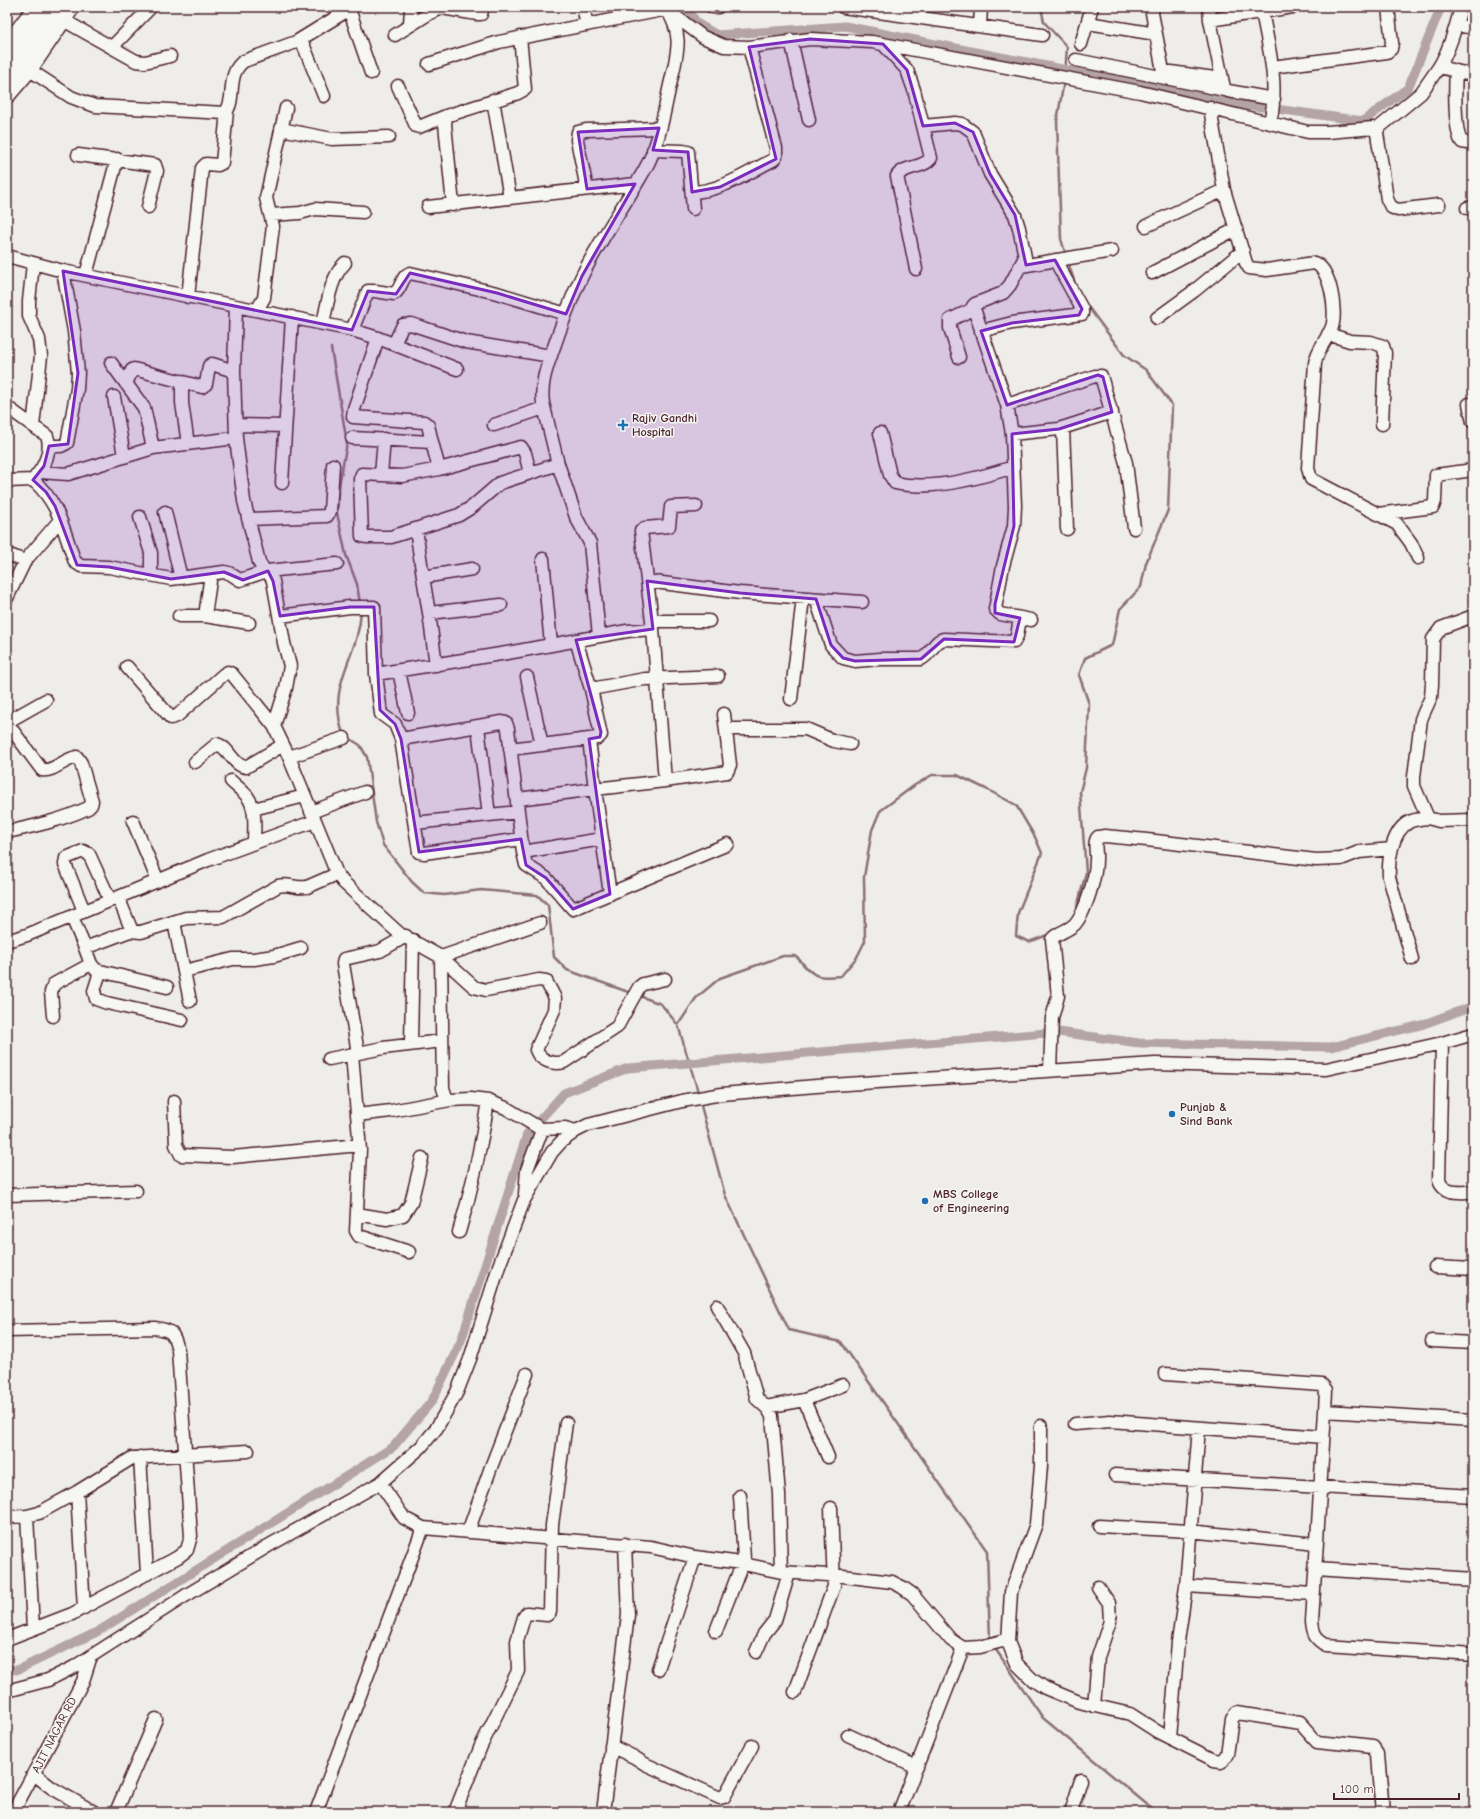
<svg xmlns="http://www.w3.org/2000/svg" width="1480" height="1819" font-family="'Comic Neue',sans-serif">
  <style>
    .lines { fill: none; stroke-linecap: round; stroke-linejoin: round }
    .stream { stroke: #8a6f74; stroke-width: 2.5 }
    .canal { stroke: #b4a4a5; stroke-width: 9 }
    .minor-casing { stroke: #4a1f2b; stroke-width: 15 }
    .highway-casing { stroke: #4a1f2b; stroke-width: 20 }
    .minor { stroke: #f6f6f2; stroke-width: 12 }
    .highway { stroke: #f6f6f2; stroke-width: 17 }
    .marked { fill: #7b2cbf; fill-opacity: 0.2; stroke: #7b2cbf; stroke-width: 3; stroke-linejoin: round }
    .poi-dot { fill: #1f6fb2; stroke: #f6f6f2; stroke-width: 1.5 }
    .labels { text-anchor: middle; stroke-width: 3; stroke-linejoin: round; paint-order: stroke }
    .poi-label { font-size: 12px; font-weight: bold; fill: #4a1f2b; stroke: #f6f6f2; text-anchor: start }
    .street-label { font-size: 12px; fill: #4a1f2b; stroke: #f6f6f2 }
  </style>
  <rect width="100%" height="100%" fill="#efedea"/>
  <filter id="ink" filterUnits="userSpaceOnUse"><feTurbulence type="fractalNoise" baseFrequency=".025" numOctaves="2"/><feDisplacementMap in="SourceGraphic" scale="8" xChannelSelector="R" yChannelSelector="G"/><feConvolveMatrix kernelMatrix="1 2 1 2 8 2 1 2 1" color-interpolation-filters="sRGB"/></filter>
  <g filter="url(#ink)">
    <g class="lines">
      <!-- stream -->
      <path class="stream" d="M1041 7 1044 22 1067 47 1065 74
        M1064 81 1057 121 1061 239 1066 255
        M1068 262 1076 287
        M331 348 347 443 340 480 337 513 346 555 357 584 360 604
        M343 734C326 682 359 658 361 611
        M347 737 360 745 367 757 376 822 383 845 412 882 424 893 444 895 481 890 537 895 548 905 554 957 567 970 631 993
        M1076 912 1086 872 1080 792 1086 768 1089 704 1079 675 1085 658 1112 645 1120 609 1141 587 1146 563 1168 510 1172 405 1146 370 1124 355 1086 304
        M637 995 661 1004 678 1025 699 1095
        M678 1025 696 998 720 978 783 956H796C813 976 815 979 841 976L857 957 865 941 864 877 872 830 880 811 915 785 932 775H957L986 789 1016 805 1035 837 1042 853 1018 913 1016 936 1029 942 1050 934
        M700 1102 725 1195 789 1330 841 1342 987 1551 990 1641
        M994 1647 1043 1718 1156 1812"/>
      <!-- canal -->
      <path class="canal" d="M686 7 698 24 717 35 845 26 1239 104 1363 121 1408 88 1441 7
        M7 1669 17 1670 97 1632 393 1447 432 1401 461 1341 527 1134 564 1093 628 1068 1058 1032 1139 1043 1331 1047 1421 1025 1473 1006"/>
      <defs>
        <path id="minor" d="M583 7 587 25
          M712 7H718
          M843 7 1042 35
          M1153 7 1152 13 1163 71 1222 79
          M1209 7 1210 20 1224 88 1228 91 1274 99
          M349 9 371 73
          M1262 12C1269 48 1279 86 1270 122
          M671 13 703 37 724 46 749 47 810 39 872 42 1140 92 1308 132H1328L1373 128 1377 133 1387 199 1391 207 1398 210 1439 205
          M1210 20 1293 7
          M65 21 136 61 145 62 170 56
          M1088 23 1156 34
          M410 25 411 7
          M1457 25 1473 28
          M980 26 981 7
          M395 35 430 13 442 8 477 14H481L483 7
          M301 39 324 96
          M791 40 809 120
          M7 42 34 7
          M883 44 907 70 914 90 931 158C923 169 905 165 897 176L916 269
          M1081 44 1092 7
          M112 47 151 7
          M1076 60 1225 90
          M429 64 499 42 673 8
          M22 65 71 97 95 106 225 113C237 101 225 74 244 61L296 42 353 7
          M1272 67 1387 52 1391 49 1392 43 1388 7
          M1439 67C1450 49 1456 27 1461 7
          M1456 71C1455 85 1454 133 1462 142L1473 144
          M398 86 416 126 419 127 446 116
          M7 98 31 70 74 7
          M493 100 510 198
          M1210 108 1224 190 1246 263 1249 268 1267 270 1314 263C1331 268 1337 313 1332 327 1327 340 1317 349 1315 363L1308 468 1311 479 1397 524 1411 543 1418 558
          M923 126 955 123 962 124 973 132 990 174 1015 215 1019 228 1025 257 1010 285 1003 293 975 304 973 306 1007 405 1012 434 1015 506 1014 526 1003 566 995 609 1000 614 1031 620
          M281 129 332 139 389 137
          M1376 130 1421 93 1439 67 1473 75
          M653 150 683 151 688 152 693 209
          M78 155 155 165 157 171 148 207
          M587 189 577 140 578 132 586 130 659 128
          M692 192C722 191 747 173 773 160L776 157V148L749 47
          M453 205 445 124 446 116 518 93 525 89 520 37
          M428 207 635 184
          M1467 208H1473
          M271 215 300 213 315 209 363 212
          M1146 226 1224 190
          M7 256 63 271 236 306 234 371 236 438 244 501 259 562C262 570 270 572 273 581L284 643 290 666 286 688 274 726
          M33 264 29 301V316L39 339 41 356 33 426
          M1021 266 1112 251
          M1152 273 1236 229
          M86 275 117 159
          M188 297 202 168 206 164 218 165 222 163 227 111
          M236 306 352 330 368 291H375L394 294C402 289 401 276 410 273L497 293 566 314
          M257 310 264 298 273 226 266 198 286 108
          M1157 318 1194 291 1243 251
          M323 323C328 303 330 278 345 263
          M352 330 378 338 457 369
          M981 331 1012 323 1082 314V309L1055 260
          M1328 334 1350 341 1371 342 1383 346 1385 353 1382 424
          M378 338 354 409 353 417 424 422 428 425 432 442
          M394 344 403 325 411 324 466 342 551 356
          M959 357 950 328V320L973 309
          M111 363 144 408 153 448
          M182 381V403L188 444
          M126 384 132 370 134 369 202 387 206 384 209 366 212 364 234 371
          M114 397 124 456
          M1469 404 1473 422
          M1007 405 1095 376H1101L1126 463 1134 528
          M7 407 47 436C52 449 45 466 36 476
          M236 425 285 426
          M494 425 544 408
          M1063 428 1067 529
          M880 433 890 475 895 483C930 491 980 478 1013 467
          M1012 434 1059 429 1112 412
          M352 438 432 442 439 469 402 476 362 474 360 479 362 536 366 537H391L459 515 472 507 500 483 558 464 543 403C540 382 548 364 555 344 563 321 571 298 582 276 600 239 625 205 645 169 659 145 664 112 670 85 677 54 685 35 665 7
          M49 446H61L67 443 77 389 78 373 74 331 63 271
          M558 464 576 517 590 543 599 636
          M439 469 521 447 525 453 530 473
          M40 472 68 474 153 448 236 438
          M381 475 384 439
          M7 481 33 480C60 504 63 530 75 562L81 566 109 567 171 579 224 572 229 573 240 580 267 571 337 564
          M282 483 292 317
          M165 512 181 578
          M1378 514 1433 507 1435 501 1436 475 1473 470
          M140 517 151 553V575
          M248 519 327 516 330 511 333 465
          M416 529 423 577
          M7 554 25 561
          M543 559 551 645
          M472 569 423 577 429 613 501 605
          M647 581 740 593 862 602
          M7 598 25 561 60 520
          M816 599 831 645 843 658 855 661 880 659H921C931 655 933 641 944 639L1014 642 1017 636 1020 618
          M429 613 436 665
          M179 616H205L211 574
          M205 616 249 623
          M280 616 350 607H374L376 674
          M1473 616 1441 628 1433 639 1432 684 1431 697 1421 719 1414 777V786L1428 818 1439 821 1473 820
          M652 621H709
          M653 629 627 631 513 652 376 674 381 714 395 724 401 739 502 722 506 723 508 729 523 852 526 865 546 878 573 909 728 844
          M576 640 591 689
          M127 667 171 718 177 716 223 675 228 672 232 674 274 726 289 757 337 874 343 882 391 926 400 934 441 957 474 987 486 990 539 980 546 981 555 998 554 1010 536 1050C540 1061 554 1065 564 1062L617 1027 639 987 643 984 665 979
          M399 671 408 713
          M527 677 542 745
          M791 699 803 598
          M7 722 46 700
          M7 723 42 770C54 772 64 759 77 757L81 763 92 801 91 805 88 808C62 820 35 826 7 832
          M478 727 489 815
          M726 729H806L834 741 850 744
          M401 739 419 852 424 853 521 839
          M510 749 589 739
          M289 757 344 738
          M195 762 217 744C229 747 233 766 246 767L283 745
          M231 781C236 786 243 791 247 796 257 809 254 828 254 843L315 821
          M665 781 653 629 641 531 645 528 669 526 671 507 696 506
          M518 799 595 789 589 739 598 738 601 735 591 689 645 679 718 676
          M253 809 305 796
          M311 812 365 792
          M133 821 158 881
          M415 823 518 812
          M523 852 602 839
          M610 894 595 789 665 781 727 772 730 765 724 714
          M118 897 132 931
          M84 911 65 864 66 858 83 851 89 854 110 900
          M72 917 85 948 130 931 141 932 186 918 223 917 278 886C288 883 297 889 307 887L337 874
          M174 922 190 1001
          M540 923 441 957 443 1088 446 1097 450 1100 471 1099 488 1101 506 1108 541 1129 565 1128 576 1131
          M7 941 27 935 208 860 254 843
          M85 948 91 964 96 970 167 987
          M1412 959 1389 877C1388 860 1392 831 1409 822 1415 819 1422 819 1428 818
          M184 971 233 959H254L274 956 301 948
          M100 972 94 991 96 999 107 1003 182 1020
          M53 1016 51 992 54 984 91 964
          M1442 1043 1439 1180C1443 1195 1460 1192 1473 1192
          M411 1044 413 940
          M358 1053 343 964 344 959 380 951 406 936
          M352 1054 360 1150 356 1231 359 1236 409 1252
          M329 1059 383 1048 442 1041
          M1050 1070 1052 1018 1058 996 1052 939 1054 937C1060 932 1069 930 1075 924 1086 911 1096 877 1096 860 1097 853 1093 842 1098 837L1105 836 1147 840 1316 860 1341 859 1359 852 1391 849
          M174 1101 176 1145 181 1155 233 1157 359 1145
          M357 1115 391 1111 450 1100
          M525 1194 527 1170 542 1130
          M7 1195 136 1191
          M357 1214 387 1219 403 1215 411 1203 422 1158
          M459 1232C473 1186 481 1148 488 1101
          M1435 1267 1473 1269
          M717 1306 744 1353 757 1399 768 1409 772 1416 779 1494 781 1572
          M7 1331 155 1328C172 1330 174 1333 178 1350L191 1536 187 1550 178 1557 72 1614 7 1639
          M1432 1341 1473 1343
          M1165 1374 1322 1385 1326 1390 1325 1411 1312 1622C1313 1634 1315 1639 1326 1645L1473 1655
          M804 1400 828 1457
          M766 1407 804 1400 843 1385
          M1325 1411 1473 1420
          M1075 1424 1110 1421 1323 1437
          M140 1457 147 1574
          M1115 1475 1473 1496
          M380 1483 404 1518 423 1528 651 1547 695 1557 734 1562 781 1572 843 1576 892 1582 902 1587 912 1594 951 1640 963 1648 980 1647 1002 1641 1008 1642 1017 1664 1033 1680 1045 1688 1079 1702 1130 1714 1158 1732 1214 1760 1222 1761 1227 1754 1232 1719 1237 1713 1300 1723 1317 1742 1374 1748 1378 1754 1383 1812
          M77 1492 84 1608
          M27 1516 33 1629
          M7 1517 27 1516 39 1513 77 1492 132 1458 248 1451
          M1099 1526 1189 1531 1316 1544
          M468 1532 491 1467 527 1374
          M1315 1569 1473 1579
          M1186 1586 1313 1594
          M716 1631 744 1559 740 1496
          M1008 1642 1011 1592 1036 1524 1041 1466V1426
          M756 1652 764 1634 775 1620 789 1573
          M658 1669 695 1557
          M7 1691 48 1680 74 1667 185 1596 268 1546 380 1483 421 1447 436 1429 457 1392 470 1359 499 1266 524 1200 552 1152 561 1142 576 1131 588 1125 682 1101 722 1094 816 1086 1155 1064 1326 1069 1442 1043 1473 1034
          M795 1692 834 1586 831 1508
          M1094 1706 1098 1657 1110 1621 1109 1603 1098 1587
          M848 1735 917 1767
          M1170 1738 1178 1642 1186 1586 1199 1428
          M611 1746 634 1757 645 1764 720 1798 724 1797 752 1746
          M34 1774 52 1788 94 1812
          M13 1812 83 1681 91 1656
          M116 1812 156 1719
          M316 1812 423 1528
          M455 1812 481 1746 518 1671 517 1641 524 1617 527 1613 547 1615 550 1612 552 1525 566 1423
          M603 1812 628 1615 625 1544
          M899 1812 963 1648
          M1071 1812 1081 1780"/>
        <path id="highway" d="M7 59 47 7
          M7 83 22 65 62 7"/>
      </defs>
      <!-- minor casing -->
      <use href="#minor" class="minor-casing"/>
      <!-- highway casing -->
      <use href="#highway" class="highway-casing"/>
      <!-- minor -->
      <use href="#minor" class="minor"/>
      <!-- highway -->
      <use href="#highway" class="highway"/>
    </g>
  </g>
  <!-- marked area -->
  <path class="marked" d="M810 39 883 44 907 70 923 126 955 123 973 132 990 174 1015 215 1026 265 1055 260 1082 309 1079 315 1012 323 981 331 1007 405 1098 375 1103 377 1112 412 1059 429 1012 434 1014 526 995 604V613L1020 618 1014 642 944 639 921 659 855 661 843 658 831 645 816 599 740 593 647 581 653 629 576 640 601 732 600 737 589 739 610 894 573 909 546 878 526 865 521 839 419 852 401 739 395 724 380 710 374 607H350L280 616 273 581 268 571 243 580 224 572 171 579 109 567 77 565 55 506 46 492 33 480 44 466 49 446 68 444 78 373 63 271 352 330 368 291 396 294 410 273 497 293 566 314 582 276 635 184 587 189 578 132 659 128 653 150 688 152 692 192 720 187 776 159 749 47Z"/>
  <!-- markers -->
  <g class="poi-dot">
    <path d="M621 419h4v4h4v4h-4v4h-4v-4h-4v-4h4z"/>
    <circle cx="1172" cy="1114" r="4"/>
    <circle cx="925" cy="1201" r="4"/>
  </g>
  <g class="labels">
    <!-- poi labels -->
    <g class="poi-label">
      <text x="632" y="422">Rajiv Gandhi<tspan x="632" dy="14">Hospital</tspan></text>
      <text x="1180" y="1111">Punjab &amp;<tspan x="1180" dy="14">Sind Bank</tspan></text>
      <text x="933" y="1198">MBS College<tspan x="933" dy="14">of Engineering</tspan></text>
    </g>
    <!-- street labels -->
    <g class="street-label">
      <text transform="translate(54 1735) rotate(-63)" y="4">AJIT NAGAR RD</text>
    </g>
  </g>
  <!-- margin -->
  <rect width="1480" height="1819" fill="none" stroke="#f6f6f2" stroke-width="24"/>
  <rect x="12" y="12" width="1456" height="1795" fill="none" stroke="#4a1f2b" stroke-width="1.5" filter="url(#ink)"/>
  <!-- scale -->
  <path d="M1334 1793v6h125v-6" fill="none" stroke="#4a1f2b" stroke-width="2"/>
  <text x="1340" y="1793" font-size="12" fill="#4a1f2b" stroke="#f6f6f2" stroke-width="3" paint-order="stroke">100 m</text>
</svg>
